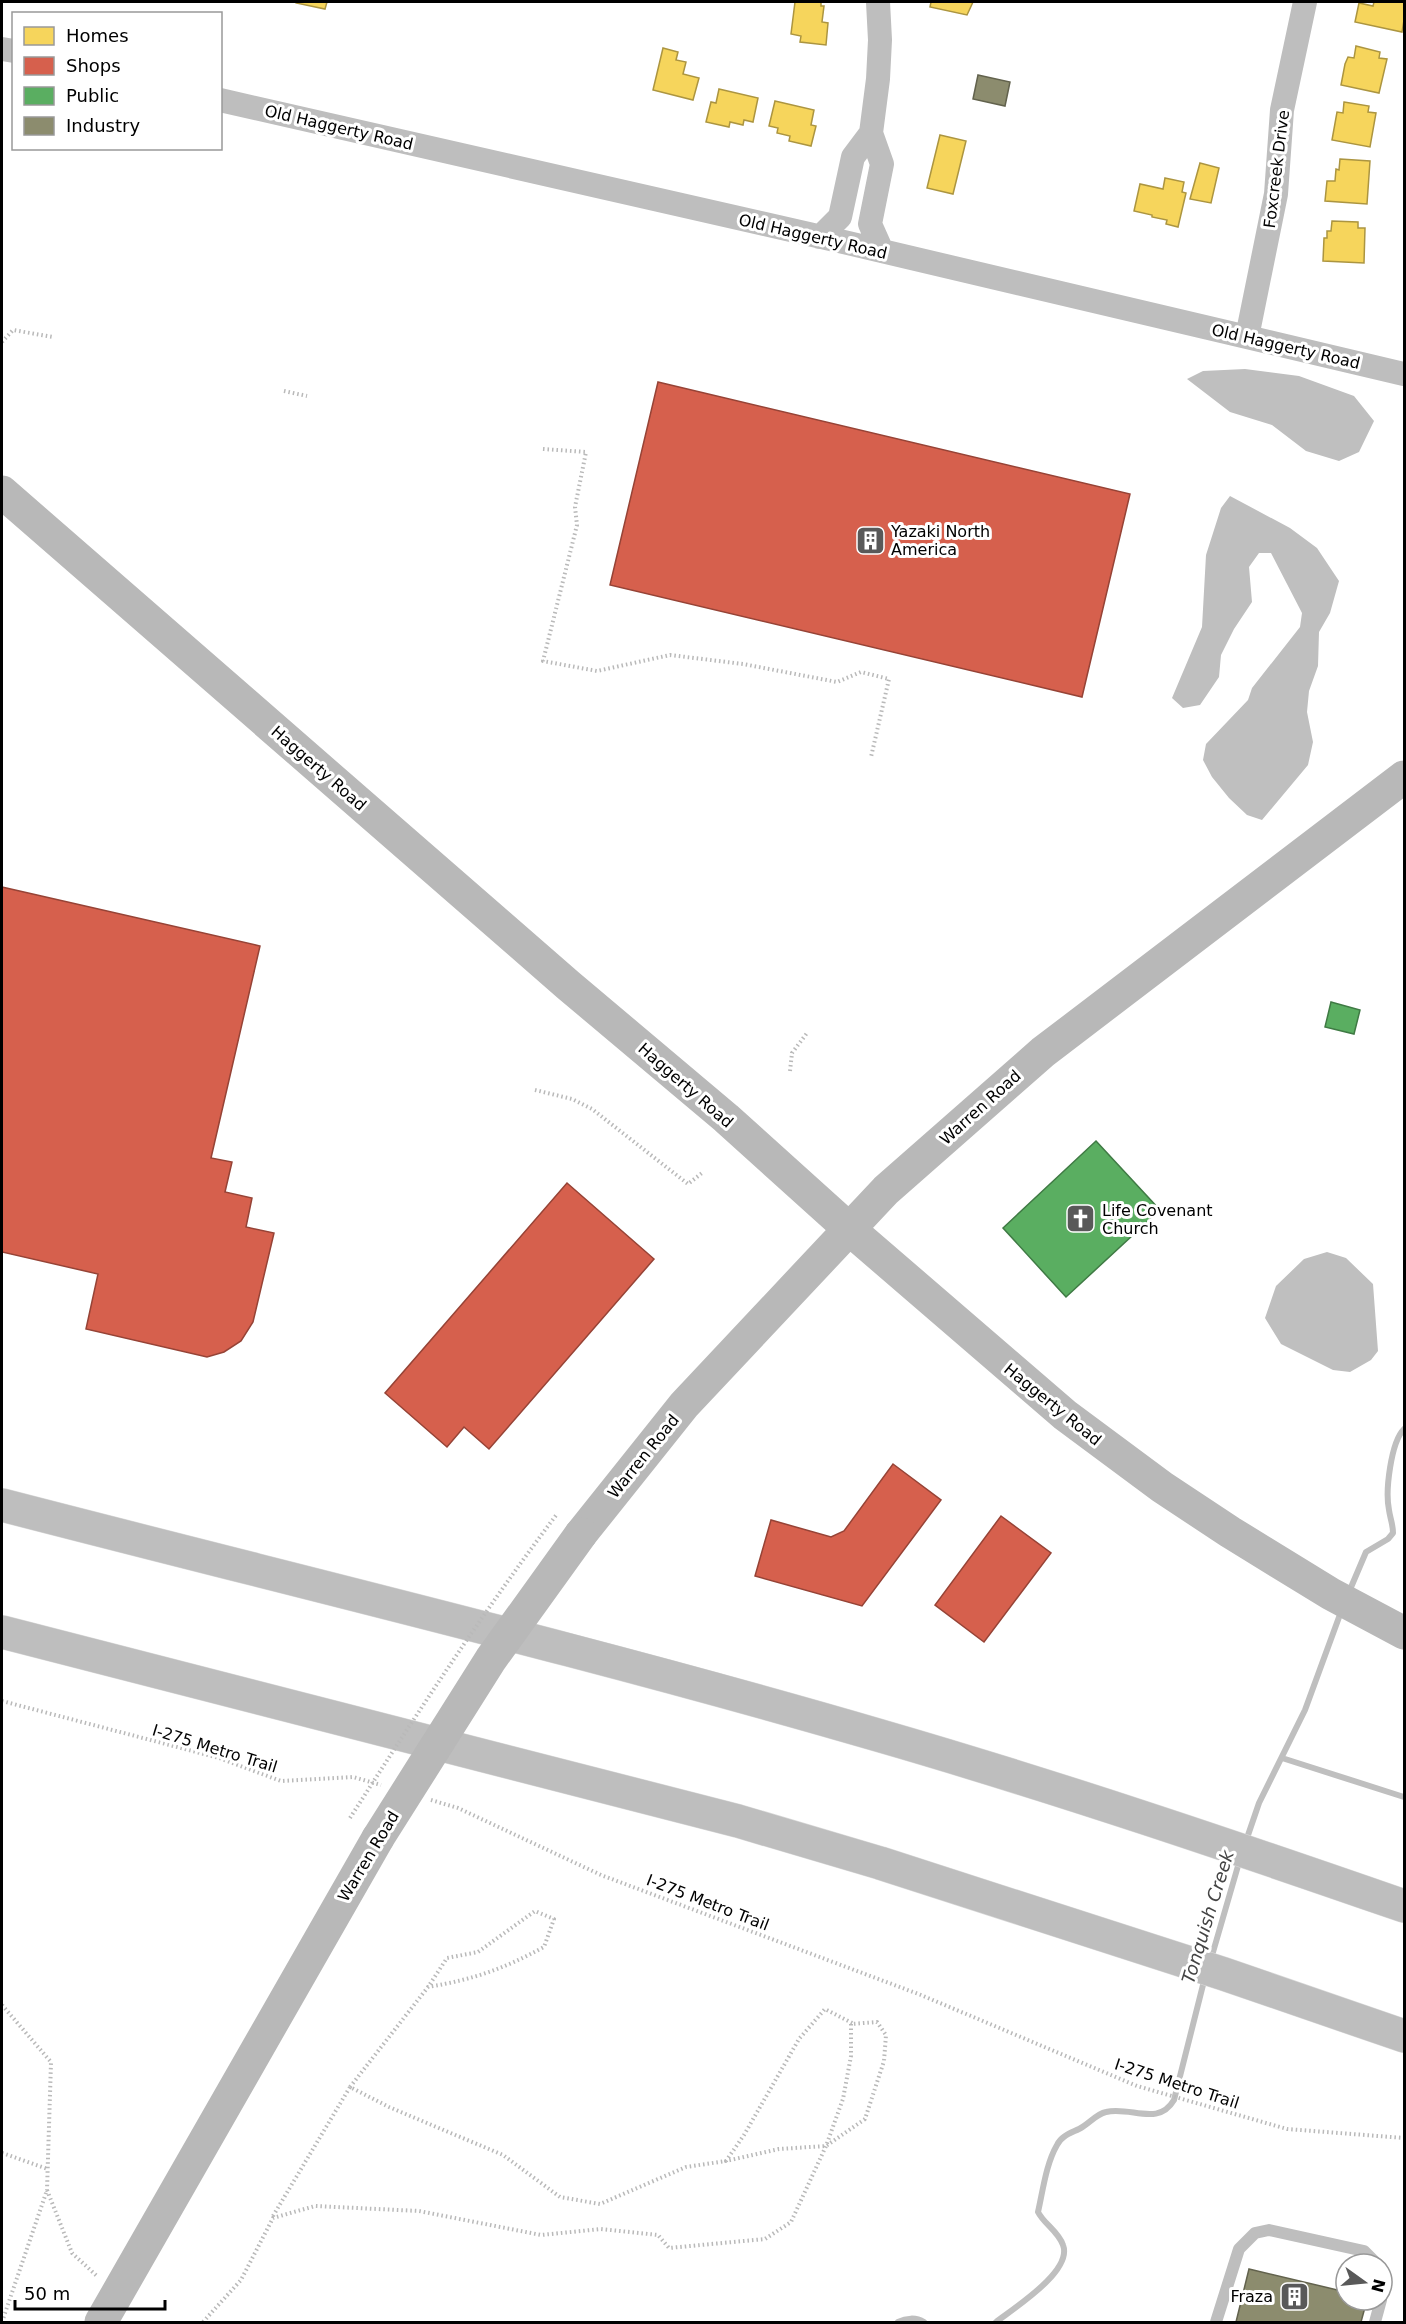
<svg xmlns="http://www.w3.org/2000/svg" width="1406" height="2324" font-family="'DejaVu Sans',sans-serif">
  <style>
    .water { fill: #bfbfbf }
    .homes { fill: #f6d55c; stroke: #ac9540; stroke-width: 1.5 }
    .shops { fill: #d6604d; stroke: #964336; stroke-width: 1.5 }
    .public { fill: #5aae61; stroke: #3f7a44; stroke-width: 1.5 }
    .industry { fill: #8c8c6e; stroke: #62624d; stroke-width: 1.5 }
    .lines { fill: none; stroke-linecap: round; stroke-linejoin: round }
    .stream { stroke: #bfbfbf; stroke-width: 6 }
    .highway-casing { stroke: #dbdbdb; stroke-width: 34 }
    .path { stroke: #b9b9b9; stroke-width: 4; stroke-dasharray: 1.5 3; stroke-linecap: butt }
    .lane { stroke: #bebebe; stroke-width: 12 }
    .street { stroke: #bebebe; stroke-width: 24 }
    .secondary { stroke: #b8b8b8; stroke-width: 33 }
    .highway { stroke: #bebebe; stroke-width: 33 }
    .path-bridge { stroke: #b9b9b9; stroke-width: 4; stroke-dasharray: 1.5 3; stroke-linecap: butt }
    .secondary-bridge { stroke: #b8b8b8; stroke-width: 33 }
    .labels { text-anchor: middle; stroke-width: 6; stroke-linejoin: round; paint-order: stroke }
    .street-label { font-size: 16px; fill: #000; stroke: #fff }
    .poi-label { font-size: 16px; fill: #000; stroke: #fff; text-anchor: start }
    .water-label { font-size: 18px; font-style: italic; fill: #444; stroke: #fff }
  </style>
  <rect width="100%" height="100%" fill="#fff"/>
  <!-- water -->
  <path class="water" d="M1245 369 1299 376 1354 396 1374 421 1359 452 1339 461 1306 451 1272 425 1230 412 1187 379 1203 371Z
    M1230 496 1290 528 1317 548 1339 581 1330 613 1319 632 1318 666 1309 691 1307 712 1313 742 1308 765 1262 820 1247 815 1229 798 1212 777 1203 760 1206 744 1248 700 1252 688 1300 627 1302 613 1271 553H1259L1249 567 1252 602 1234 629 1221 655 1219 677 1200 705 1183 708 1172 698 1202 627 1206 555 1221 508Z
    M1327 1252 1346 1258 1373 1284 1378 1351 1371 1360 1350 1372 1333 1370 1281 1344 1265 1318 1276 1286 1304 1259Z"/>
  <!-- homes -->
  <path class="homes" d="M296 2H327L325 9 296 3Z
    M795 2H821V6H824L822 22 828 23 826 45 800 42 801 36 791 34Z
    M931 2H973L967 15 930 7Z
    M1374 2H1404V20L1402 32 1355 22 1359 3 1373 6Z
    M1356 46 1380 52 1379 58 1387 59 1379 93 1341 85 1345 64 1348 57 1354 58Z
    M663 48 678 52 676 60 686 62 683 74 699 78 693 100 653 90Z
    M719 89 758 98 753 122 744 120 743 125 730 122 729 127 706 122 711 102 716 103Z
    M775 101 814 110 811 125 816 126 811 146 789 141 790 136 777 133 778 128 769 126Z
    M1344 102 1369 106 1368 112 1376 113 1370 147 1332 140 1337 112 1343 113Z
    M940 135 966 141 953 194 927 188Z
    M1340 159 1370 161 1367 204 1325 201 1327 181H1335L1336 169 1339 170Z
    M1200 163 1219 168 1211 203 1190 199Z
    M1165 178 1184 182 1182 192 1186 193 1178 227 1166 224 1167 220 1152 217V215L1134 211 1140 184 1163 189Z
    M1332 221 1358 222V228H1365L1364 263 1323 261 1324 238H1327V231H1331Z"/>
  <!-- shops -->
  <path class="shops" d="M658 382 1130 494 1082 697 610 585Z
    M2 887 260 946 211 1158 232 1162 225 1192 252 1198 246 1227 274 1233 253 1322 241 1341 224 1352 207 1357 86 1329 98 1274 2 1252Z
    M567 1183 654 1259 489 1449 464 1427 447 1447 385 1393Z
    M893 1464 941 1500 862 1606 755 1576 771 1520 831 1537 844 1531Z
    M1001 1516 1051 1553 984 1642 935 1605Z"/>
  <!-- public -->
  <path class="public" d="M1331 1002 1360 1010 1354 1034 1325 1027Z
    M1096 1141 1160 1210 1066 1297 1003 1228Z"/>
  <!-- industry -->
  <path class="industry" d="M978 75 1010 82 1005 106 973 99Z
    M1249 2269 1346 2292V2300H1367L1361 2322H1236Z"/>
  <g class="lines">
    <!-- stream -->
    <path class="stream" d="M1349 1592 1366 1552 1388 1539 1393 1533C1393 1524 1390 1518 1389 1510 1385 1491 1391 1442 1404 1429
      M1282 1758 1404 1797
      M1246 1841 1259 1803 1305 1710 1342 1609
      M1211 1959 1240 1859
      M898 2322C906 2318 916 2317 924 2322
      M996 2322C1014 2308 1073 2271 1063 2245 1058 2231 1044 2224 1038 2212 1043 2190 1046 2164 1057 2145 1061 2136 1071 2133 1079 2129 1089 2124 1096 2114 1106 2112 1131 2106 1158 2127 1174 2100L1205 1977"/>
    <defs>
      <path id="highway" d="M2 1505C295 1581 590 1651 881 1736 1057 1787 1231 1846 1404 1906
        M2 1632 738 1821 880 1863 1224 1974 1404 2036"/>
    </defs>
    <!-- highway casing -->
    <use href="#highway" class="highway-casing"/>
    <!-- path -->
    <path class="path" d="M2 342 13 330 53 337
      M284 391 307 396
      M543 449 586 452 575 507 577 525 543 661 597 671 670 655 743 664 837 682 861 672 889 679 871 757
      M790 1071 792 1053 807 1033
      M535 1090 572 1099 592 1109 688 1184 702 1173
      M2 1701 219 1758 281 1781 353 1777 381 1785
      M431 1800 458 1808 601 1875 921 1995 1137 2086 1287 2129 1404 2138
      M2 2005 51 2062 47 2190
      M350 2087 428 1987C475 1979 503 1969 544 1947L554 1919 535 1911 478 1952 447 1958 428 1987
      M2 2153 48 2169
      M273 2216 350 2087 389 2107 503 2155 560 2197 600 2204 686 2167 726 2161
      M2 2322 47 2190 72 2253 98 2277
      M203 2322 241 2280 273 2218 315 2206 419 2211 541 2235 601 2229 658 2235 669 2248 765 2239 791 2222 826 2146 843 2099 851 2056V2024L877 2022 886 2035 884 2061 865 2119 826 2146 779 2149 726 2161 744 2135 799 2039 825 2009 854 2024"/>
    <!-- lane -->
    <path class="lane" d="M1382 2282V2295
      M1216 2322 1239 2249 1255 2233 1269 2230 1364 2251 1377 2264
      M1375 2322 1381 2300"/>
    <!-- street -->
    <path class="street" d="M2 49 14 51
      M220 100 848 243 1404 374
      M871 133 878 79 880 40 878 2
      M820 237 840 217 853 157 871 133 882 164 870 224 882 251
      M1247 337 1276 194 1282 110 1305 2"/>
    <!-- secondary -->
    <path class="secondary" d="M2 492 568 985 726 1118 848 1228 1065 1415 1162 1487 1230 1532 1331 1594 1404 1633
      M581 1534 684 1405 886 1190 1043 1052 1404 777
      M101 2322 378 1838"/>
    <!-- highway -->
    <use href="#highway" class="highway"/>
    <!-- path-bridge -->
    <path class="path-bridge" d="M350 1818C416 1715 483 1612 557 1514"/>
    <!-- secondary-bridge -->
    <path class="secondary-bridge" d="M378 1838 491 1659 581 1534"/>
  </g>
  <!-- icons -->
  <defs>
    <symbol id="building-square" viewBox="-11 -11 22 22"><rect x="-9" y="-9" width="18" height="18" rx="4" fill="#595959" stroke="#fff"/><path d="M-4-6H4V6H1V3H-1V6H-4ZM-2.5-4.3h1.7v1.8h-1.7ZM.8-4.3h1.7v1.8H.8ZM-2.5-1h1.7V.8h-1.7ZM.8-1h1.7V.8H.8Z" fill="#fff"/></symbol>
    <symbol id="church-square" viewBox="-11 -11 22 22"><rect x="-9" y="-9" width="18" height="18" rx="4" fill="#595959" stroke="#fff"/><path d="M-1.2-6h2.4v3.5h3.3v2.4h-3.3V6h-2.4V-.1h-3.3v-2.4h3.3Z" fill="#fff"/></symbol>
  </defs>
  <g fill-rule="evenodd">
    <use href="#building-square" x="854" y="524" width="33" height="33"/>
    <use href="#church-square" x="1064" y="1202" width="33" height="33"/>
    <use href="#building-square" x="1278" y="2280" width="33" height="33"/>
  </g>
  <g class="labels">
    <!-- street labels -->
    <g class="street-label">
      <text transform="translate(339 127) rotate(13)" y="6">Old Haggerty Road</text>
      <text transform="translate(1276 169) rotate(-83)" y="6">Foxcreek Drive</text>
      <text transform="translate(813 236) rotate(13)" y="6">Old Haggerty Road</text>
      <text transform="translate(1286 346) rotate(13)" y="6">Old Haggerty Road</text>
      <text transform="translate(319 768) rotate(41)" y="6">Haggerty Road</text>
      <text transform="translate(686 1085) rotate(41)" y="6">Haggerty Road</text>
      <text transform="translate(980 1107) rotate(-42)" y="6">Warren Road</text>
      <text transform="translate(1053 1404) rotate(39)" y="6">Haggerty Road</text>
      <text transform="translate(643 1456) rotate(-51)" y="6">Warren Road</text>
      <text transform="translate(215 1748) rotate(17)" y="6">I-275 Metro Trail</text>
      <text transform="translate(368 1856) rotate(-59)" y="6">Warren Road</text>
      <text transform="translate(708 1902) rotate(21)" y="6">I-275 Metro Trail</text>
      <text transform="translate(1177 2083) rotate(18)" y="6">I-275 Metro Trail</text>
    </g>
    <!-- poi labels -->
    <g class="poi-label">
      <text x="891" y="537">Yazaki North<tspan x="891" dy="18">America</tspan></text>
      <text x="1102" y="1216">Life Covenant<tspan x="1102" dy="18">Church</tspan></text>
      <text x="1273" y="2302" text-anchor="end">Fraza</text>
    </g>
    <!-- water labels -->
    <g class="water-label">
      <text transform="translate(1208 1917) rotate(-73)" y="6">Tonquish Creek</text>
    </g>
  </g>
  <!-- border -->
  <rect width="1406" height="2324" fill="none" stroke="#000000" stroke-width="6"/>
  <!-- legend -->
  <rect x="12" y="12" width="210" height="138" fill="#ffffff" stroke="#999999" stroke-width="1.5"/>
  <rect x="24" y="27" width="30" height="18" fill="#f6d55c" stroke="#999999" stroke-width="1.5"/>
  <text x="66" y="42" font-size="18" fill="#000000">Homes</text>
  <rect x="24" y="57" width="30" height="18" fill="#d6604d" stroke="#999999" stroke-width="1.5"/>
  <text x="66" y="72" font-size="18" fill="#000000">Shops</text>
  <rect x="24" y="87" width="30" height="18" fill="#5aae61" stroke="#999999" stroke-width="1.5"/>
  <text x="66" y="102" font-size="18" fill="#000000">Public</text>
  <rect x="24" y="117" width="30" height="18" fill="#8c8c6e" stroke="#999999" stroke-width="1.5"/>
  <text x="66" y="132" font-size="18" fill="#000000">Industry</text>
  <!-- north arrow -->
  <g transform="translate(1364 2282) rotate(105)"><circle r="28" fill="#ffffff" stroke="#999999" stroke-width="1.5"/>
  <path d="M0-4.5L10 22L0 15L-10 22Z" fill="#595959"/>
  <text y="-9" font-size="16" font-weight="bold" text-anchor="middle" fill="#000000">N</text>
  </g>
  <!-- scale -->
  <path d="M15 2300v9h150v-9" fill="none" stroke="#000000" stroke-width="3"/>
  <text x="24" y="2300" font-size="18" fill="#000000" stroke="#ffffff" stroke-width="4.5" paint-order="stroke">50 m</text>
</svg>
